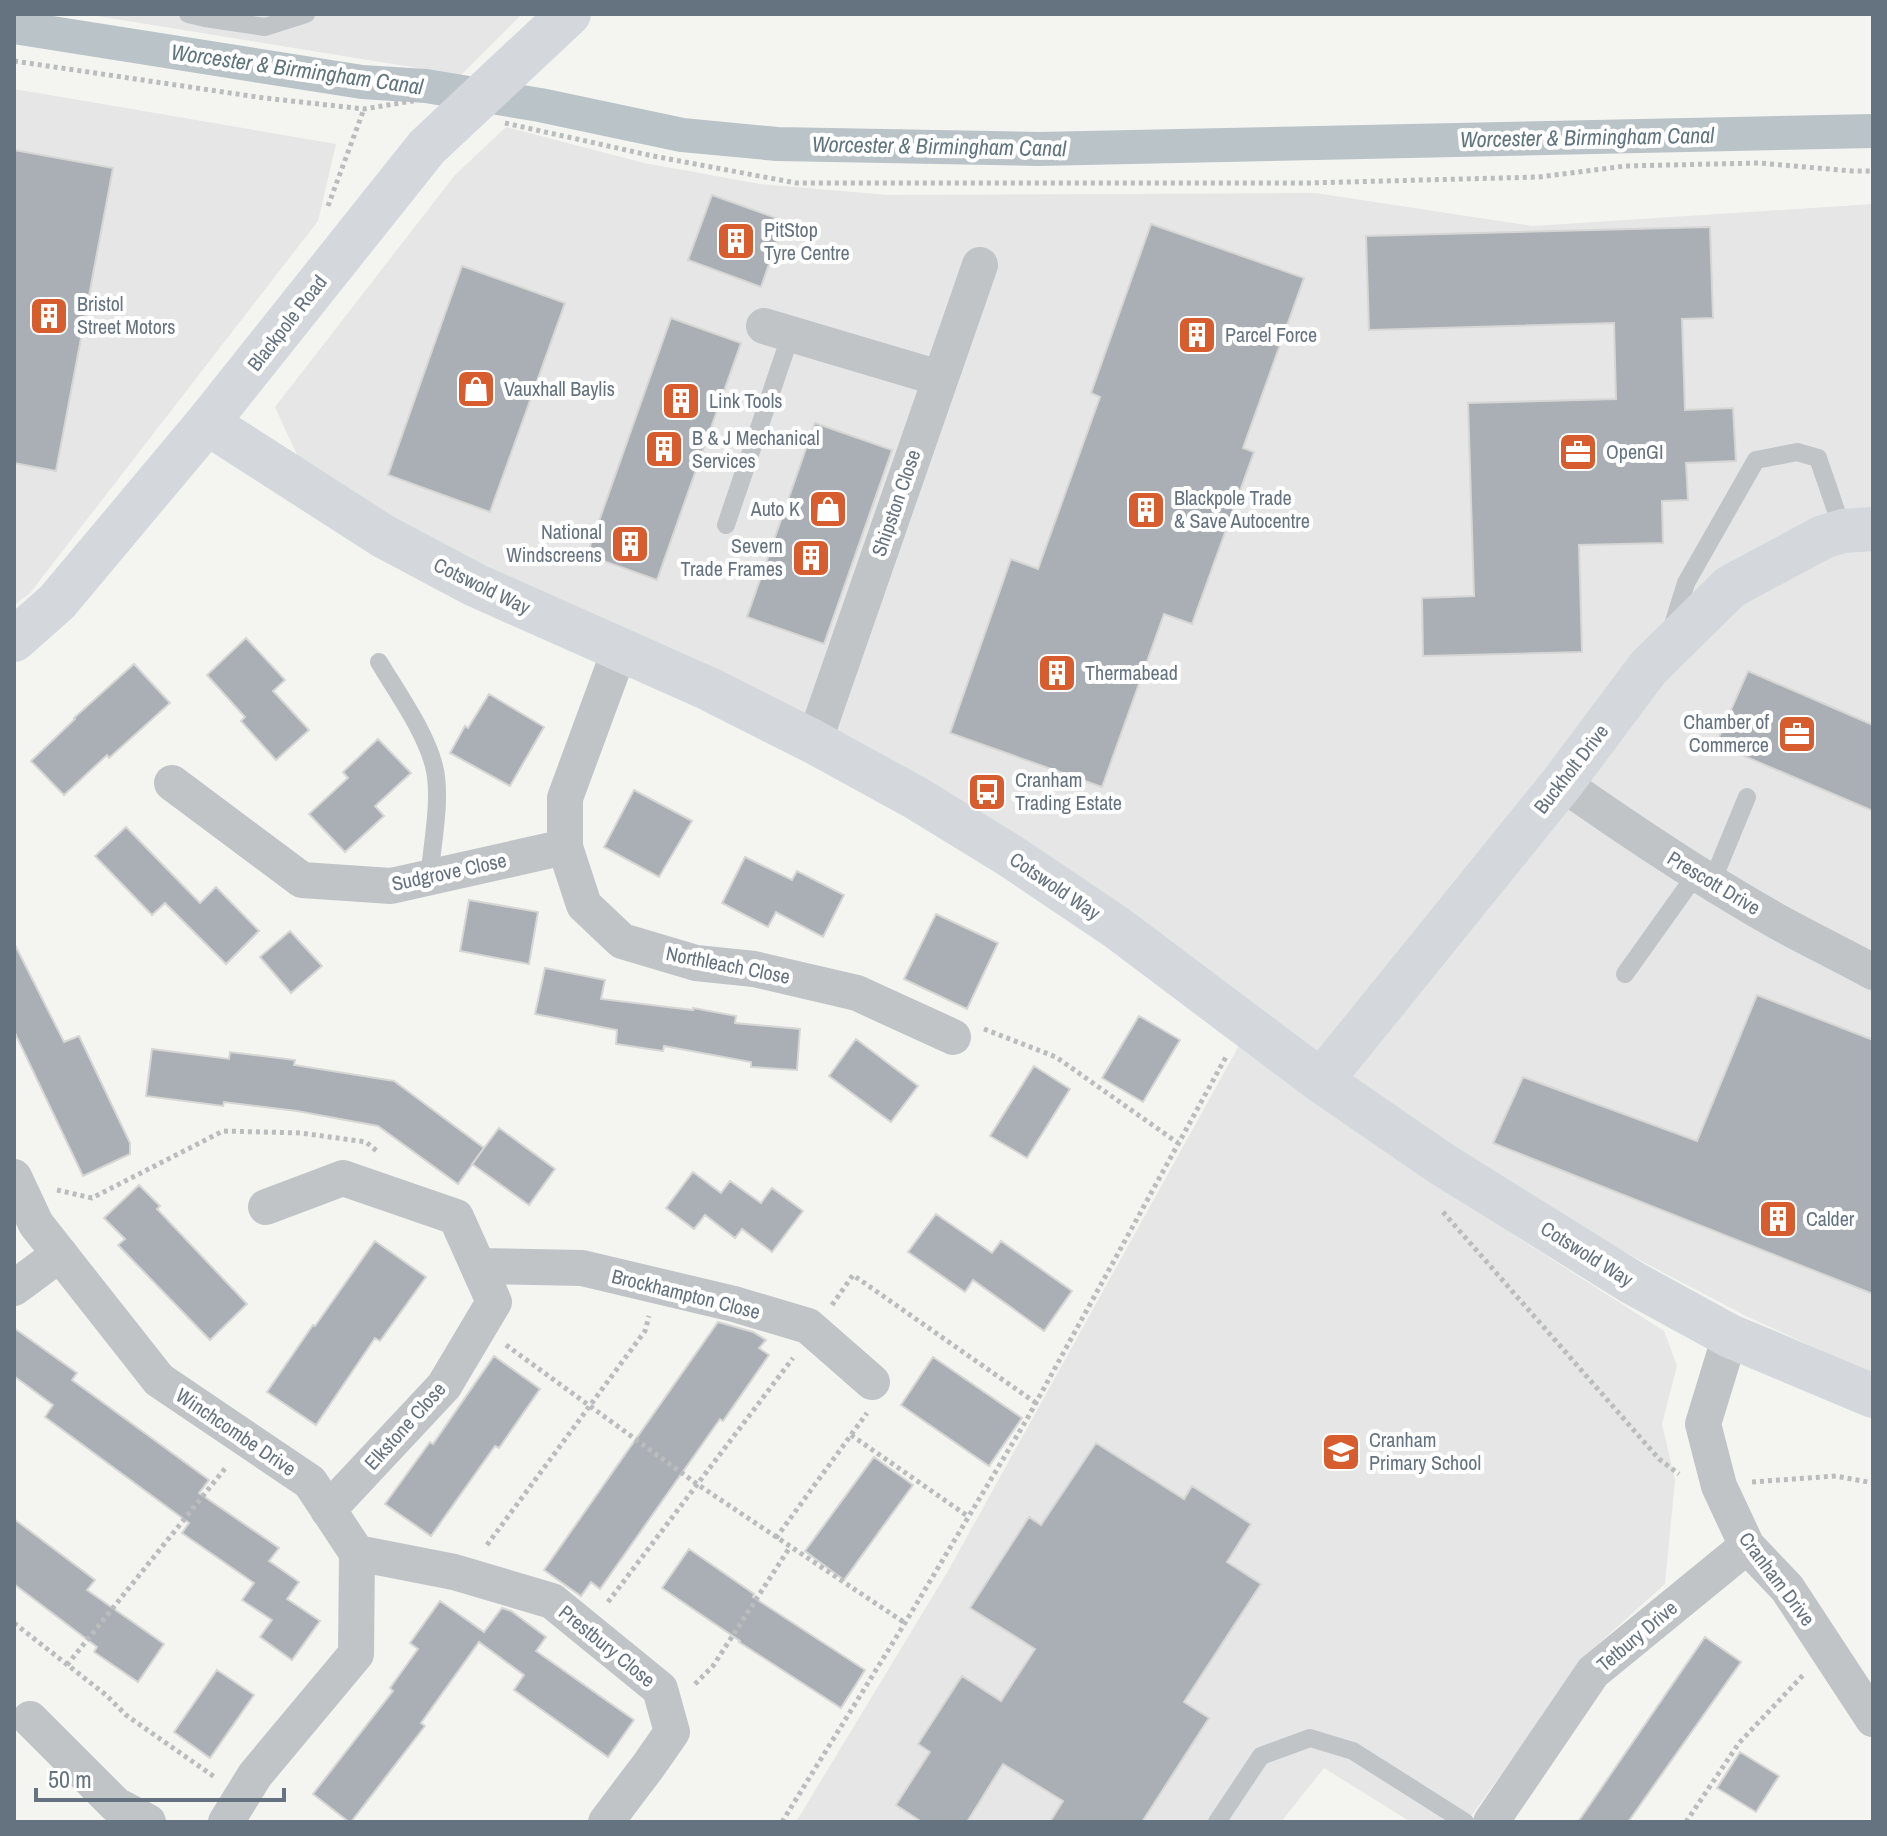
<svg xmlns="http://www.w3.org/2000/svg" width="1887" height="1836" font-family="'Archivo Narrow',sans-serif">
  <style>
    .built { fill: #e5e6e5 }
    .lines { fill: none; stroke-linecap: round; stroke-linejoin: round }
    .canal { stroke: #bac3c8; stroke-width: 34 }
    .building { fill: #a9afb5; stroke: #d6d6d4; stroke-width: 2 }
    .path { stroke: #babcbe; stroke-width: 5; stroke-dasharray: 4 4; stroke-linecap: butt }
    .lane { stroke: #c0c4c7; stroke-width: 18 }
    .street { stroke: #c0c4c7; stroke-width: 36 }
    .secondary { stroke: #d4d8dc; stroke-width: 44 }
    .labels { text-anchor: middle; stroke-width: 8; stroke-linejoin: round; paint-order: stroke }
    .poi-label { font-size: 20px; fill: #657380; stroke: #fff; text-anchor: start }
    .street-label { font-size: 20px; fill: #657380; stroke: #fff }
    .water-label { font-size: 22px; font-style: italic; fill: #61757e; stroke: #fff }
  </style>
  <rect width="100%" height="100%" fill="#f4f5f1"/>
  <!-- built -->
  <path class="built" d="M85 14H522L461 75Z
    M14 89 336 144 318 221 30 593 14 605Z
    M506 127 644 163 760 184 888 195 1315 193 1533 226 1873 204V1374L1748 1317 1643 1262 1531 1199 1330 1064 382 510 298 457 275 407 455 175Z
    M1241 1042 1456 1198 1664 1331 1677 1366 1662 1424 1675 1480 1665 1584 1587 1654 1467 1822H1411L1324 1768 1281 1822H796L948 1571Z"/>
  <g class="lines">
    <!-- canal -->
    <path class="canal" d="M14 27 362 82 426 86 540 105 682 135 777 144 1038 149 1873 131"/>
  </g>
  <!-- building -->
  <path class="building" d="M14 150 113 168 56 471 14 463Z
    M712 195 784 221 761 287 688 260Z
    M1151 224 1304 278 1243 448 1254 452 1192 624 1164 614 1102 787 950 733 1011 559 1038 569 1100 397 1091 393Z
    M1710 227 1713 318 1682 319 1685 410 1733 408 1736 461 1686 463 1688 500 1662 501 1663 543 1579 545 1582 652 1423 656 1422 598 1474 596 1468 403 1616 399 1614 323 1369 330 1366 236Z
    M462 266 565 303 490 512 388 475Z
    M671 318 741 343 657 580 587 555Z
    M815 423 892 450 824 644 747 617Z
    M246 638 285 680 273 691 309 730 276 760 241 721 245 717 207 675Z
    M134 664 170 703 109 758 107 755 64 795 31 761 75 719 74 718Z
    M1748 671 1873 725V811L1716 744Z
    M489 694 544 727 510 786 450 753 465 726 468 728Z
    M378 739 411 773 375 806 384 816 345 852 309 814 348 778 343 772Z
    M634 790 692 821 659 877 604 847Z
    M126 827 200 903 216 887 259 931 226 964 165 903 152 915 95 856Z
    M745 857 792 880 797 871 844 895 823 937 776 912 768 927 722 903Z
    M469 900 538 912 529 964 460 951Z
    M936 914 998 943 967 1009 904 979Z
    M290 931 322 966 291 993 260 957Z
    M14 943 64 1042 79 1036 130 1143V1154L83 1176 14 1031Z
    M545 968 605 980 601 999 693 1010V1008L736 1016 735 1023 800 1029 797 1070 751 1067V1062L664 1046 663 1051 616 1044 617 1030 535 1014Z
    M1757 995 1873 1040V1294L1493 1143 1523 1077 1697 1141Z
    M1139 1016 1180 1040 1143 1102 1102 1078Z
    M856 1039 918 1086 891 1122 829 1076Z
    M152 1049 229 1059 230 1052 295 1060 294 1065 394 1081 484 1148 458 1184 378 1126 297 1111 224 1102 223 1106 146 1096Z
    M1034 1066 1070 1089 1027 1158 990 1136Z
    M499 1128 555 1169 529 1205 472 1164Z
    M693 1172 721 1193 730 1181 761 1203 772 1188 803 1211 772 1252 742 1229 735 1238 705 1215 694 1229 666 1208Z
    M139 1185 160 1206 157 1209 247 1304 210 1340 118 1245 125 1239 104 1218Z
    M936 1214 992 1253 1001 1241 1072 1291 1044 1331 973 1280 965 1292 908 1252Z
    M375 1241 426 1277 380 1341 375 1338 316 1425 267 1392 313 1325 315 1326Z
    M718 1322 753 1332 766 1340 759 1348 769 1355 723 1421 720 1419 600 1589 591 1582 581 1596 544 1570Z
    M14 1328 77 1373 72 1380 209 1480 199 1493 279 1548 269 1561 299 1582 287 1599 320 1621 292 1660 260 1637 272 1620 242 1600 254 1583 182 1533 189 1523 45 1417 53 1405 14 1376Z
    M494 1356 540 1389 499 1448 495 1446 431 1536 385 1504 430 1442 433 1444Z
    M933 1357 1022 1418 989 1466 901 1405Z
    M1096 1443 1184 1499 1192 1486 1251 1524 1227 1562 1261 1584 1184 1702 1209 1718 1142 1822H1050L1063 1801 1003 1764 967 1822H922L896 1805 930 1752 918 1744 962 1676 1001 1701 1035 1649 970 1608 1029 1517 1041 1525Z
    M874 1457 913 1485 844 1580 805 1551Z
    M14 1519 95 1580 87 1590 164 1644 138 1682 94 1652 97 1647 14 1584Z
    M689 1549 754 1594 753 1597 865 1670 841 1708 739 1642 740 1641 662 1588Z
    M440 1601 484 1632 502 1608 511 1611 546 1637 536 1651 634 1720 608 1757 514 1690 524 1675 479 1642 421 1723 425 1726 351 1822H349L313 1794 393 1691 390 1688 418 1649 410 1643Z
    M1705 1637 1741 1662 1628 1822H1578Z
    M217 1670 254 1695 210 1758 174 1732Z
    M1740 1752 1779 1776 1756 1812 1717 1788Z"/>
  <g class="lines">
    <!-- path -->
    <path class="path" d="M14 61 264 98 364 109 412 101 418 102
      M505 123 653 156 796 183H1308L1539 177 1625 166 1759 163 1852 171H1873
      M328 206 364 109
      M984 1029 1056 1057 1178 1143
      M57 1190 92 1198 223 1131 301 1133 366 1142 378 1152
      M1443 1212 1659 1459 1679 1474
      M832 1305 853 1275 1036 1403
      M506 1345 697 1484 905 1623
      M851 1435 969 1517
      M1752 1482 1836 1476 1873 1483
      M776 1538 867 1413
      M487 1545 645 1331 649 1316
      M608 1602 793 1358
      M14 1623 106 1695 126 1715 216 1778
      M67 1665 227 1466
      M695 1684 713 1666 790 1547
      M782 1822 905 1623 1027 1419 1227 1055
      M1686 1822 1739 1743 1805 1673"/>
    <!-- lane -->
    <path class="lane" d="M188 14 205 18 265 27 306 14
      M726 525 791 334
      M1672 628 1686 583 1756 460 1797 452 1818 458 1843 531
      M379 662C398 694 425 731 434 766 442 797 432 846 429 878
      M1712 882 1747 797
      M1625 974 1697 873
      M1217 1822 1261 1756 1310 1738 1353 1751 1465 1822"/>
    <!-- street -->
    <path class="street" d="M764 326 939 378
      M620 649 565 798V847L584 905 622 941 696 963 754 969 857 993 953 1037
      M814 742 980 265
      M172 783 302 880 391 886 565 847
      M1562 783C1633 833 1705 881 1780 923 1811 940 1842 955 1873 972
      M14 1177 36 1224 159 1380 310 1482 357 1553 356 1654 255 1775 226 1822
      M266 1207 343 1178 456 1217 494 1302 444 1386 328 1510
      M478 1266 582 1268 734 1304 808 1326 872 1382
      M14 1288 60 1254
      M1730 1336 1703 1424 1719 1486 1747 1546 1787 1588 1873 1719
      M357 1553 454 1572 552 1601 660 1689 672 1732 649 1765 606 1822
      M30 1719 116 1805 148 1822
      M1491 1822 1593 1672 1747 1546"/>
    <!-- secondary -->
    <path class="secondary" d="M207 423 383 536 475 585 709 689 814 742 916 798 1009 855 1116 927 1321 1081 1442 1164 1633 1283 1730 1336 1873 1396
      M14 640 57 602 207 423 427 147 569 14
      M1321 1081 1562 783 1648 668 1730 587 1823 537 1843 531 1873 529"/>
  </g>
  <!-- icons -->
  <defs>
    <symbol id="building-square" viewBox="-11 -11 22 22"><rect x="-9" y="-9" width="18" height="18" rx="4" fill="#d85d2e" stroke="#fff"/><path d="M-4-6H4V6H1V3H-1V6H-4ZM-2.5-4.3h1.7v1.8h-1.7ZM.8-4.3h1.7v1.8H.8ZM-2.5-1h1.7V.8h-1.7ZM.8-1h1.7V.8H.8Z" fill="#fff"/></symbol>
    <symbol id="shop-square" viewBox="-11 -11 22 22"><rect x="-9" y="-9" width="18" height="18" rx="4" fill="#d85d2e" stroke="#fff"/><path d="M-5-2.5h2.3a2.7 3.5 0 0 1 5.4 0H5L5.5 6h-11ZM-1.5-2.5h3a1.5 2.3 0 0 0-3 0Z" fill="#fff"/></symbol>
    <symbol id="office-square" viewBox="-11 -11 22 22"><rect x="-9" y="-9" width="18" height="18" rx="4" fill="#d85d2e" stroke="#fff"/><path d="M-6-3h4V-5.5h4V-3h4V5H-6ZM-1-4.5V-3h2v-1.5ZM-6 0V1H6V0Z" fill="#fff"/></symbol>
    <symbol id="bus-square" viewBox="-11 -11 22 22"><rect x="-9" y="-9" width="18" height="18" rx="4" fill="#d85d2e" stroke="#fff"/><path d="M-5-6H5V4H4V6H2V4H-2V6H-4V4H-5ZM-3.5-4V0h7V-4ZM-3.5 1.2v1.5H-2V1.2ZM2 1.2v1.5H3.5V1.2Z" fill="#fff"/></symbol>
    <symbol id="school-square" viewBox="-11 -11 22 22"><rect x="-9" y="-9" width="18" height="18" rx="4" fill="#d85d2e" stroke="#fff"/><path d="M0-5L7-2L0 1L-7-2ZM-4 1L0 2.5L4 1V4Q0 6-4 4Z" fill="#fff"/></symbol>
  </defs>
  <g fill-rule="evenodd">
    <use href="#building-square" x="714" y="219" width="44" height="44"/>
    <use href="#building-square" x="27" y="294" width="44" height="44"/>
    <use href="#building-square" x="1175" y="313" width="44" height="44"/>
    <use href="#shop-square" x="454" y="367" width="44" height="44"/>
    <use href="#building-square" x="659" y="379" width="44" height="44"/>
    <use href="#building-square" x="642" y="427" width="44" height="44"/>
    <use href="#office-square" x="1556" y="430" width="44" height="44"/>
    <use href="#shop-square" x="806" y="487" width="44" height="44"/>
    <use href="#building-square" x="1124" y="488" width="44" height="44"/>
    <use href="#building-square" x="608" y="522" width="44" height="44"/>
    <use href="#building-square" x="789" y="536" width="44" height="44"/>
    <use href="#building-square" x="1035" y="651" width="44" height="44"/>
    <use href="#office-square" x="1775" y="712" width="44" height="44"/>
    <use href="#bus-square" x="965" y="770" width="44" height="44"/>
    <use href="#building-square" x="1756" y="1197" width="44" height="44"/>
    <use href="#school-square" x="1319" y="1430" width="44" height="44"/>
  </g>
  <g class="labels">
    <!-- poi labels -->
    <g class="poi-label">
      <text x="764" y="237">PitStop<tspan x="764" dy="23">Tyre Centre</tspan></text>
      <text x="77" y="311">Bristol<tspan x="77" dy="23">Street Motors</tspan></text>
      <text x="1225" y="342">Parcel Force</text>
      <text x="504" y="396">Vauxhall Baylis</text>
      <text x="709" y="408">Link Tools</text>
      <text x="692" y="445">B &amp; J Mechanical<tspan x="692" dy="23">Services</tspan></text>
      <text x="1606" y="459">OpenGI</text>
      <text x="1174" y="505">Blackpole Trade<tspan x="1174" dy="23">&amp; Save Autocentre</tspan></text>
      <text x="800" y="516" text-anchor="end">Auto K</text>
      <text x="602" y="539" text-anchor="end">National<tspan x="602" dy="23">Windscreens</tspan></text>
      <text x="783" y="553" text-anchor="end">Severn<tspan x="783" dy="23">Trade Frames</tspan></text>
      <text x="1085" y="680">Thermabead</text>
      <text x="1769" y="729" text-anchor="end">Chamber of<tspan x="1769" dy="23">Commerce</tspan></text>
      <text x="1015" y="787">Cranham<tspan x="1015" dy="23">Trading Estate</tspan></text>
      <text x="1806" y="1226">Calder</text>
      <text x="1369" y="1447">Cranham<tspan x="1369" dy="23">Primary School</tspan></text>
    </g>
    <!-- street labels -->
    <g class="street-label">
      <text transform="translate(287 323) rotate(-52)" y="7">Blackpole Road</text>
      <text transform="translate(896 503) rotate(-71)" y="7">Shipston Close</text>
      <text transform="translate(482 586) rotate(26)" y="7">Cotswold Way</text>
      <text transform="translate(1571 769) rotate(-52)" y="7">Buckholt Drive</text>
      <text transform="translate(449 872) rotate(-12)" y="7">Sudgrove Close</text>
      <text transform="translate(1714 883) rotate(31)" y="7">Prescott Drive</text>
      <text transform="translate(1055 886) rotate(34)" y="7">Cotswold Way</text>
      <text transform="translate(728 965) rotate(11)" y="7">Northleach Close</text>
      <text transform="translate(1587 1254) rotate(32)" y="7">Cotswold Way</text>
      <text transform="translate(686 1294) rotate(14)" y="7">Brockhampton Close</text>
      <text transform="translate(405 1426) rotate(-48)" y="7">Elkstone Close</text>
      <text transform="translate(236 1432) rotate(34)" y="7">Winchcombe Drive</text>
      <text transform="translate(1777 1579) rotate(53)" y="7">Cranham Drive</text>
      <text transform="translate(1637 1636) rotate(-40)" y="7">Tetbury Drive</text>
      <text transform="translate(607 1646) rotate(39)" y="7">Prestbury Close</text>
    </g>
    <!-- water labels -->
    <g class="water-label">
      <text transform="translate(297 69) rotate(8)" y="8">Worcester &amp; Birmingham Canal</text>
      <text transform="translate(1587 137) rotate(-1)" y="8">Worcester &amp; Birmingham Canal</text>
      <text transform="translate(939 146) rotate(1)" y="8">Worcester &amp; Birmingham Canal</text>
    </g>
  </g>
  <!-- border -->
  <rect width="1887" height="1836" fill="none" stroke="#657380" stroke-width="32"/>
  <!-- scale -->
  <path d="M36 1788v12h248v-12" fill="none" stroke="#657380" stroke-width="4"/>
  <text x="48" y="1788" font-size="24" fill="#657380" stroke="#ffffff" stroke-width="6" paint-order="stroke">50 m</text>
</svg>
